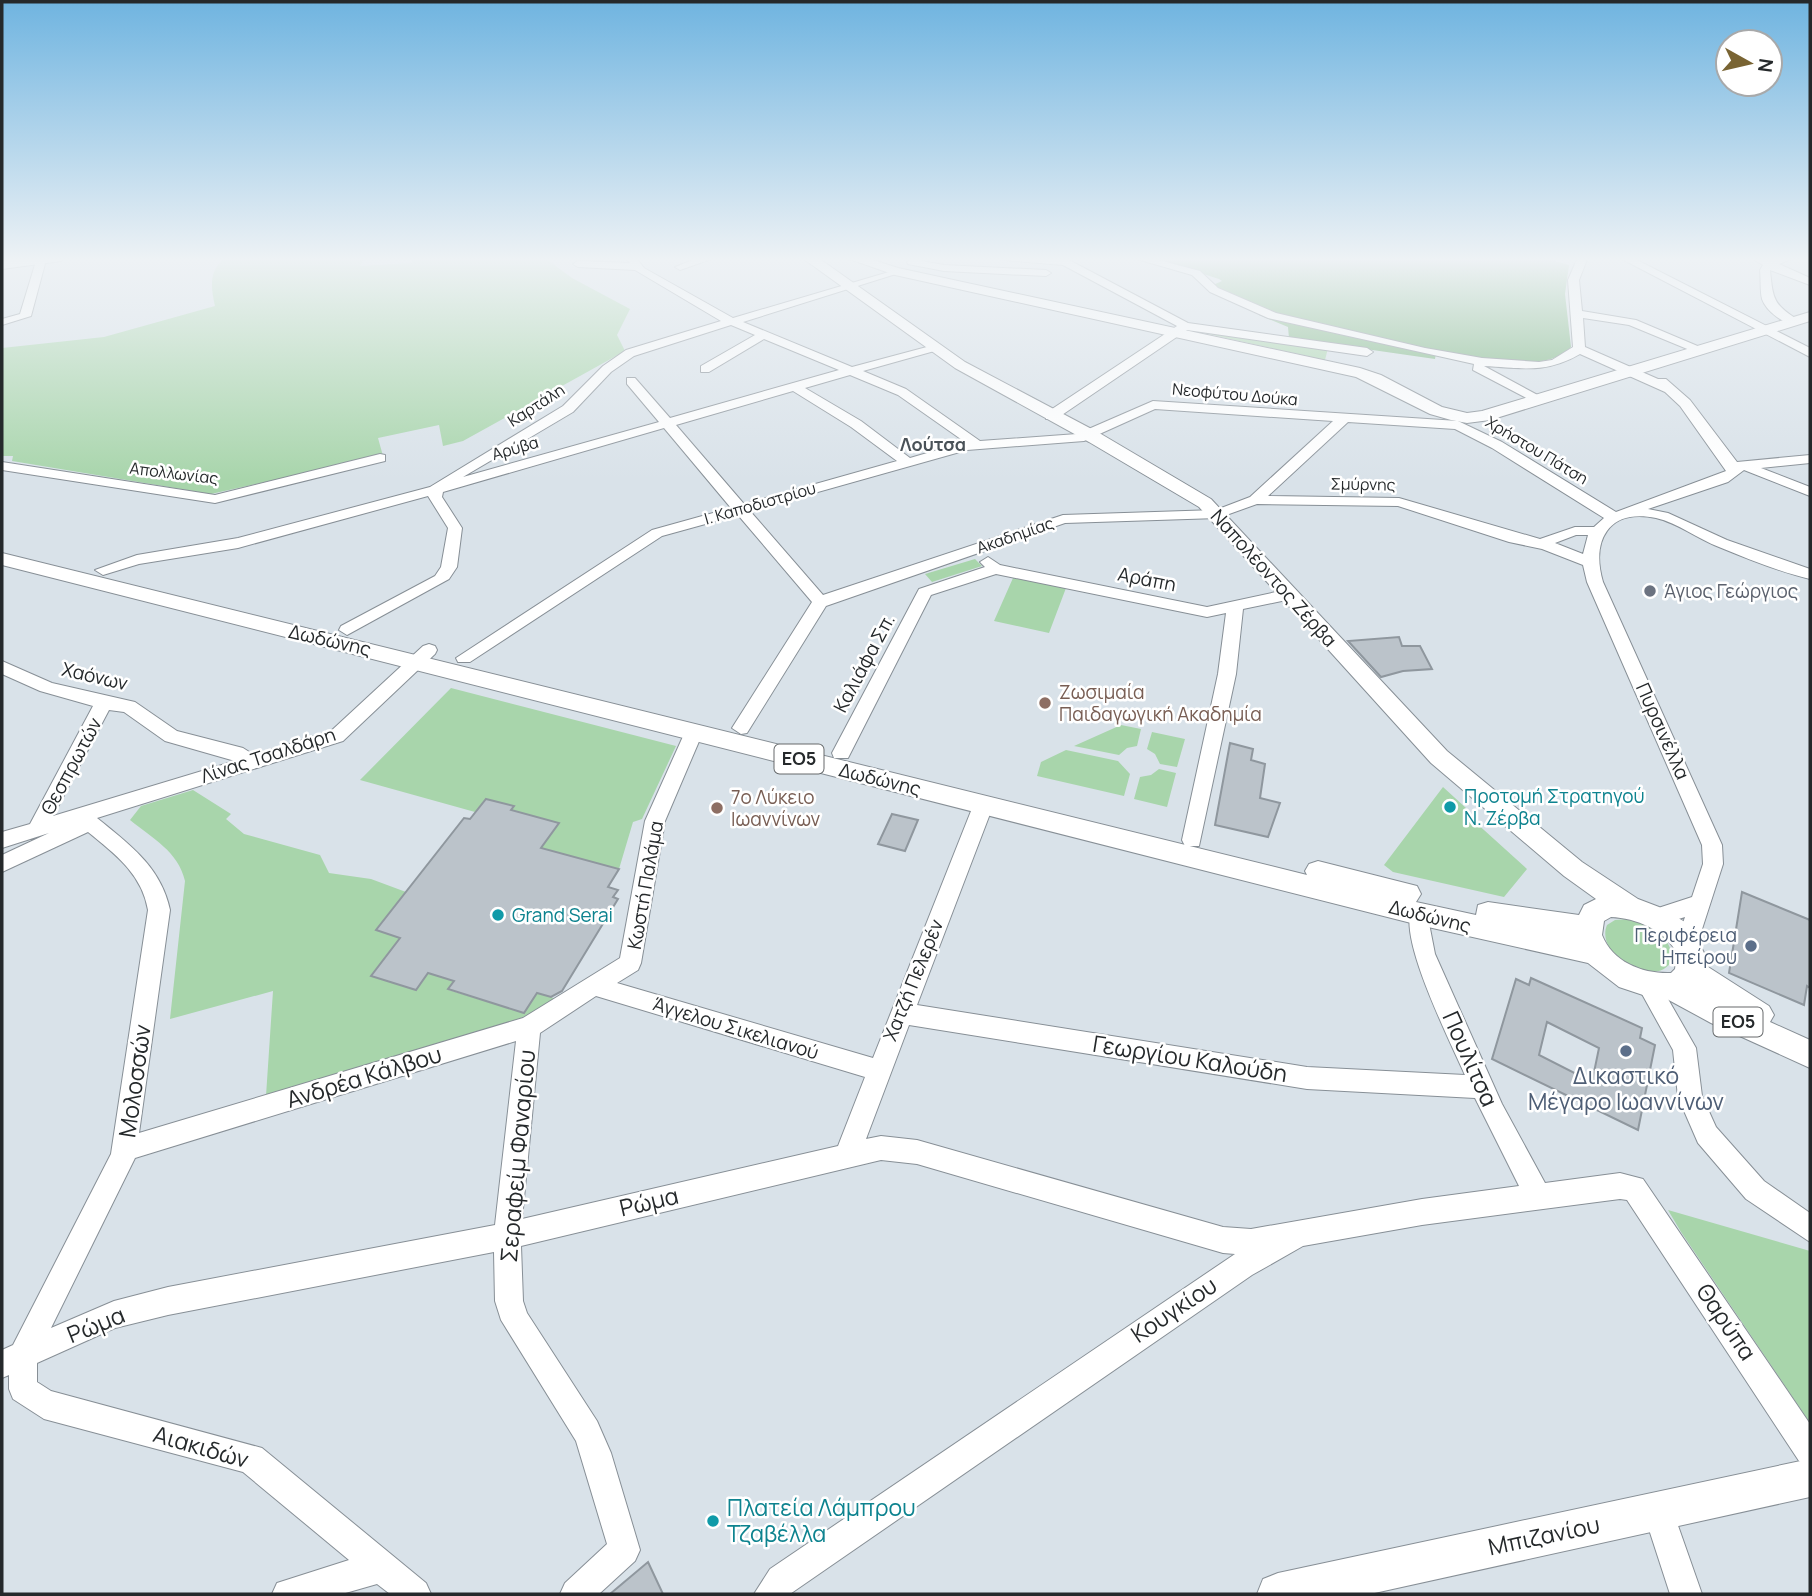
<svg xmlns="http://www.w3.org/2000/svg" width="1812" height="1596" font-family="Manrope,sans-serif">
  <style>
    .green { fill: #a8d5ab }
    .forest { fill: #7cb681 }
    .building { fill: #bbc3ca; stroke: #8f979e; stroke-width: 2; fill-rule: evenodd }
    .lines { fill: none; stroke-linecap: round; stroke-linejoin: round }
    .minor-casing { stroke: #878f96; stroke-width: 2 }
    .major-casing { stroke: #878f96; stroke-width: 2 }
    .minor { fill: #fff; fill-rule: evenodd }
    .major { fill: #fff; fill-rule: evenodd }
    .worship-dot { fill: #6b7280; stroke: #fff; stroke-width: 2.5 }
    .education-dot { fill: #8d6e63; stroke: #fff; stroke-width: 2.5 }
    .culture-dot { fill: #0f9aa8; stroke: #fff; stroke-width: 2.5 }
    .service-dot { fill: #5c6f8a; stroke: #fff; stroke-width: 2.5 }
    .labels { text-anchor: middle; stroke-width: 5; stroke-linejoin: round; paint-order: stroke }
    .far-street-label { font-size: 16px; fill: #25292b; stroke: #fff }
    .far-neighbourhood-label { font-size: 18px; font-weight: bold; fill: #4a5258; stroke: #fff }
    .shield { fill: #fff; stroke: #66696b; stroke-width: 2 }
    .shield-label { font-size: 18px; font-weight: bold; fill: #25292b }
    .street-label { font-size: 19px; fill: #25292b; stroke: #fff }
    .worship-label { font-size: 19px; fill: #5b616d; stroke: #fff; text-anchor: start }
    .education-label { font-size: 19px; fill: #785e54; stroke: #fff; text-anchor: start }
    .culture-label { font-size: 19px; fill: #0d838f; stroke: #fff; text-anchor: start }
    .service-label { font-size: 19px; fill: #4e5e75; stroke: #fff; text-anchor: end }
    .near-street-label { font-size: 23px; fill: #25292b; stroke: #fff }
    .near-service-label { font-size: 23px; fill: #4e5e75; stroke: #fff }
    .near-culture-label { font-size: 23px; fill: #0d838f; stroke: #fff; text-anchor: start }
  </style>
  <rect width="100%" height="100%" fill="#d9e2e9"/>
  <!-- green -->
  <path class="green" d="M226 257H365L360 266 412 263 413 257 545 258 572 278 630 309 617 335 625 351 463 441 443 446 439 425 378 438 383 456 211 494 12 461 13 456H2V348L104 337 215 306C211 288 208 270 226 257Z
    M1199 330 1328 348 1325 360 1199 332Z
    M975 559 982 566 932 582 925 574Z
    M1013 578 1066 588 1049 633 994 621Z
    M451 688 676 746 642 819 633 822 619 869 541 848 558 823 511 810 514 806 486 799 475 812 360 780Z
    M1121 725 1141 729 1137 746 1127 748 1119 755 1074 746Z
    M1152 732 1185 739 1177 767 1160 764 1155 754 1147 749Z
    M1066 750 1118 761 1130 774 1124 796 1037 776 1041 762Z
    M1159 769 1176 773 1167 807 1134 799 1140 777 1151 775Z
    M1443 787 1466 808 1463 811 1527 869 1504 897 1393 872 1384 865Z
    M193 790 231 814 226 819 244 834 320 855 329 873 371 879 406 892 376 930 400 938 372 976 428 973 454 981 449 990 524 1013 537 993 557 999 540 1010 482 1034 266 1096 273 991 170 1019 185 881C178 851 153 839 130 820L141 806Z
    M1628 919C1649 924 1672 935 1672 960 1657 991 1594 956 1607 925L1615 920Z
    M1668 1210 1810 1251V1423L1681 1232Z"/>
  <!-- forest -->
  <path class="forest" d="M1151 257H1540L1569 265 1565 294 1571 347C1545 376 1472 357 1436 353L1435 359 1289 338 1288 327 1259 315 1261 311 1213 285 1222 281 1219 279Z"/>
  <!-- building -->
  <path class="building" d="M1399 637 1402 646H1420L1432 669 1403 671 1381 677 1348 641Z
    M1230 743 1253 749 1251 760 1265 764 1260 798 1280 803 1268 837 1215 825Z
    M486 799 514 806 511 810 559 823 541 848 619 869 608 887 618 890 613 897 618 899 562 991 551 997 537 993 524 1013 448 989 454 981 428 973 416 990 371 976 400 938 376 930 464 818 470 819Z
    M892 814 918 820 905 851 878 844Z
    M1742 892 1810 920V988L1807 986 1804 1005 1729 973Z
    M1531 978 1642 1028 1640 1038 1655 1045 1638 1130 1492 1059 1516 979 1529 985ZM1547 1022 1599 1048 1592 1082 1539 1055Z
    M648 1562 663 1594H610Z"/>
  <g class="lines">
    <defs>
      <path id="minor" d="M625 257H635L644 268 733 318 899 269V273L743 322 852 367 938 344V350L863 371 906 389 980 441 1077 434 1153 401 1458 421 1502 442 1616 512 1726 471 1680 406 1665 392 1580 354C1546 374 1522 368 1484 366L1545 399 1534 402 1473 370 1474 364 1268 318 1210 292 1192 275 1130 257H1147L1200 271 1218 288 1276 313 1425 348 1482 358 1539 362 1552 360 1573 347 1568 280 1578 257H1588L1579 280 1582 311 1636 320 1707 350 1697 353 1629 325 1583 318 1585 347 1658 379H1666L1690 400 1737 462 1810 455V463L1761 468 1810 487V496L1744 470 1728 482 1648 509 1668 513 1727 540 1810 569V579C1780 572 1748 559 1719 547 1698 539 1678 523 1656 518 1608 508 1591 541 1603 582L1722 845 1723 864 1694 954 1686 956 1678 954 1675 947 1685 917 1656 926 1649 923 1645 917 1649 911 1692 897 1703 864 1702 845 1587 582 1583 565 1542 549 1509 542 1398 506 1257 504 1218 518 1065 523 826 606 747 733 741 734 732 728 812 602 738 515 662 536 470 662H458L456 658 652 530 731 508 664 428 443 492 442 497 462 528 457 567 449 579 347 635 339 630 341 626 435 576 441 567 448 528 428 496 238 548 139 564 103 575 95 570 137 555 238 538 430 487 563 406 603 366 626 350 721 321 635 270 578 267 573 264 578 261 630 263ZM731 325 755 335 701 366V372H709L764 339 839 370 670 418 635 378H627V384L659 422 463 477 573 412 611 372 634 356ZM850 375 898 395 965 442 910 458 861 421 805 388ZM793 391 851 427 897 461 744 504 676 425ZM1155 409 1333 421 1250 497 1216 510 1063 515 823 595 750 511 967 450 1084 441ZM1348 422 1455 429 1492 448 1604 518 1594 527H1575L1540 539 1399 498 1268 496ZM1576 535H1588L1583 554 1555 543Z
        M701 257H717L680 270 675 267Z
        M912 257H924L921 261 944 265 1046 270 1051 273 1046 276 944 271 908 264 907 262Z
        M999 257 1069 260 1188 323 1367 348 1373 352 1367 356 1187 330 1056 419H1046V413L1177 326 1063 265 1004 260Z
        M1618 257H1631L1810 348V357Z
        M1750 257 1770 260 1796 257 1779 264 1810 278V285L1770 270C1773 299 1773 304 1798 320V324C1785 326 1766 311 1762 299 1760 291 1761 279 1760 270L1763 265Z
        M37 258 46 260 31 316 2 325V319L20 314Z
        M380 454 385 455V461L215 503 2 470V462L215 495Z
        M988 557 1000 565 1207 607 1290 589 1296 590V598L1243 609 1236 674 1199 846H1185L1182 840 1218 674 1226 613 1207 617 996 574 931 595 848 758H834L832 753 919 589 985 567 980 562Z
        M429 644 435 646 437 650 435 654 343 741 97 818C129 844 161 867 170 910L139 1133 523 1018 620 958 645 821 685 732 694 726 703 732 665 821 641 963 638 970 617 983 873 1058 973 806 976 801H990L993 806 917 1005 1307 1067 1465 1075C1451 1043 1397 937 1412 908L1419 905 1426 908 1435 954 1502 1104 1545 1183 1620 1173 1643 1179 1810 1424V1465L1799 1461 1627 1200 1620 1199 1422 1225 1303 1246 1252 1275 790 1594H754L770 1569 1235 1254 1223 1253 917 1164 881 1160 521 1246 523 1301 527 1313 597 1421 611 1453 640 1550 635 1561 599 1594H560L565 1583 607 1544 576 1441 501 1320 495 1301 494 1252 168 1315 115 1328 37 1363V1382L51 1391 262 1448 426 1583 431 1594H390L377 1584 342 1594H272L277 1583 349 1560 243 1472 44 1419 13 1399 9 1389V1375L2 1378V1350L13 1345 111 1154 148 910C142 874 115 854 88 832L2 872V855L49 833 2 848V832L30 824 93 706 40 691 2 674V661L52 683 135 702 177 731 243 748 254 755 331 731 423 646ZM109 710 124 712 165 741 235 761 53 816ZM596 996 865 1077 838 1146 522 1219 540 1033ZM909 1025 1307 1089 1475 1098 1519 1186 1422 1199 1251 1229 1223 1227 917 1140 881 1136 866 1139ZM516 1041 495 1225 168 1287 114 1301 51 1328 135 1158Z
        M1648 975 1656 978 1696 1048 1702 1096 1716 1127 1764 1181 1810 1213V1242L1746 1199 1698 1143 1678 1097 1673 1050 1637 985 1640 978Z
        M1658 1496 1669 1500 1702 1594H1670L1643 1511 1647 1500Z"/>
      <path id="major" d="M32 257H68L61 261 2 269V261Z
        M801 257H817L965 362 1101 434 1211 499 1447 751 1582 862 1638 899 1659 907 1685 922 1694 933 1704 953 1705 965 1769 1006 1774 1015 1770 1022 1810 1040V1068L1711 1023 1665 998 1649 997 1619 987 1588 963 1419 925 2 565V553L1307 875 1305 871 1309 864 1318 861 1417 886 1421 894 1416 902 1476 915 1478 905 1488 902 1579 915 1584 905 1596 899 1564 876 1431 763 1199 507 1089 442 955 368ZM1611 917C1636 918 1665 930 1677 953L1675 969 1671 973C1644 974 1613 963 1602 935L1604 921Z
        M844 257H864L898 268 1360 368 1381 375 1442 407 1467 413 1482 411 1810 312V321L1490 420 1467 423 1451 420 1430 414 1356 377 895 275Z
        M1810 1459V1497L1370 1594H1257L1263 1579 1278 1573Z"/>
    </defs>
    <!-- minor casing -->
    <use href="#minor" class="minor-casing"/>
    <!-- major casing -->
    <use href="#major" class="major-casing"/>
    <!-- minor -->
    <use href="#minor" class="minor"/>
    <!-- major -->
    <use href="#major" class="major"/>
  </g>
  <!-- sky -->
  <linearGradient id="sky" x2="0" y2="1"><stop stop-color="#6fb4e0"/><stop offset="0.54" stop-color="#eef2f5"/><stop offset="1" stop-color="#eef2f5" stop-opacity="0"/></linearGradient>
  <rect width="1812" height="480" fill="url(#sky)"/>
  <!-- markers -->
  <circle class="worship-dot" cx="1650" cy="591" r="7"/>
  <g class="education-dot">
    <circle cx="1045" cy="703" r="7"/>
    <circle cx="717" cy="808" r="7"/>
  </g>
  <g class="culture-dot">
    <circle cx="1450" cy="807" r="7"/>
    <circle cx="498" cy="915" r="7"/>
    <circle cx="713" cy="1521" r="7"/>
  </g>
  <g class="service-dot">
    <circle cx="1751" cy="946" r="7"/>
    <circle cx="1626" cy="1051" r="7"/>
  </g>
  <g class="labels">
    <!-- far-street labels -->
    <g class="far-street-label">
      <text transform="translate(1235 394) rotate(5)" y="6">Νεοφύτου Δούκα</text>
      <text transform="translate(536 405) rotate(-33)" y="6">Καρτάλη</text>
      <text transform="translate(515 448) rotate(-16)" y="6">Αρύβα</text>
      <text transform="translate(1537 450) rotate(31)" y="6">Χρήστου Πάτση</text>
      <text transform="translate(174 473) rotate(7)" y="6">Απολλωνίας</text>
      <text transform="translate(1363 484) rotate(1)" y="6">Σμύρνης</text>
      <text transform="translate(760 503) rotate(-16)" y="6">Ι. Καποδιστρίου</text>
      <text transform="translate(1015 535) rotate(-19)" y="6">Ακαδημίας</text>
    </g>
    <!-- far-neighbourhood labels -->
    <g class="far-neighbourhood-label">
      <text x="933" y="451">Λούτσα</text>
    </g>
    <!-- shield labels -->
    <g class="shield">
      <rect x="774.5" y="744.5" width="49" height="29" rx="5"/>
      <rect x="1713.5" y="1007.5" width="49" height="29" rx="5"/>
    </g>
    <g class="shield-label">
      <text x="799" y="765">ΕΟ5</text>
      <text x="1738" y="1028">ΕΟ5</text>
    </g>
    <!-- street labels -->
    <g class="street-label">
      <text transform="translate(1274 578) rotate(48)" y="7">Ναπολέοντος Ζέρβα</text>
      <text transform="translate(1147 579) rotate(11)" y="7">Αράπη</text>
      <text transform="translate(330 640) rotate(13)" y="7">Δωδώνης</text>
      <text transform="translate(864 663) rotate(-62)" y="7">Καλιάφα Σπ.</text>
      <text transform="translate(95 676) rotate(13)" y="7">Χαόνων</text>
      <text transform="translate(1663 731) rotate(66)" y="7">Πυρσινέλλα</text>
      <text transform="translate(268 755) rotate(-18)" y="7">Λίνας Τσαλδάρη</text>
      <text transform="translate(71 766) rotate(-62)" y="7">Θεσπρωτών</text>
      <text transform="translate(880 779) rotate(14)" y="7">Δωδώνης</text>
      <text transform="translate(645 885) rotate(-80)" y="7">Κωστή Παλάμα</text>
      <text transform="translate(1430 916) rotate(14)" y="7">Δωδώνης</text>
      <text transform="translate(913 980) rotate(-68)" y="7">Χατζή Πελερέν</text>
      <text transform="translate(736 1028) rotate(17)" y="7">Άγγελου Σικελιανού</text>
    </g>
    <!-- worship labels -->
    <g class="worship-label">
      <text x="1664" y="598">Άγιος Γεώργιος</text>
    </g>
    <!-- education labels -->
    <g class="education-label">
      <text x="1059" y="699">Ζωσιμαία<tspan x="1059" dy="22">Παιδαγωγική Ακαδημία</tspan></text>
      <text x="731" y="804">7ο Λύκειο<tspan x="731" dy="22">Ιωαννίνων</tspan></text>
    </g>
    <!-- culture labels -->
    <g class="culture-label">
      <text x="1464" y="803">Προτομή Στρατηγού<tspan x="1464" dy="22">Ν. Ζέρβα</tspan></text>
      <text x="512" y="922">Grand Serai</text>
    </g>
    <!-- service labels -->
    <g class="service-label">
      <text x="1737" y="942">Περιφέρεια<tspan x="1737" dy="22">Ηπείρου</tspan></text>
    </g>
    <!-- near-street labels -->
    <g class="near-street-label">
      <text transform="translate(1190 1059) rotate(9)" y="8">Γεωργίου Καλούδη</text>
      <text transform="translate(1470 1059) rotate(66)" y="8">Πουλίτσα</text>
      <text transform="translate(364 1077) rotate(-17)" y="8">Ανδρέα Κάλβου</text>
      <text transform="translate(135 1081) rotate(-82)" y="8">Μολοσσών</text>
      <text transform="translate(518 1156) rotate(-85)" y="8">Σεραφείμ Φαναρίου</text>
      <text transform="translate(649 1202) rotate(-13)" y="8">Ρώμα</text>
      <text transform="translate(1174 1310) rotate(-34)" y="8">Κουγκίου</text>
      <text transform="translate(1726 1322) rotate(56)" y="8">Θαρύπα</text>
      <text transform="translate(96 1325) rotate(-22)" y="8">Ρώμα</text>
      <text transform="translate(201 1447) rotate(16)" y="8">Αιακιδών</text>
      <text transform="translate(1544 1536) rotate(-12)" y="8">Μπιζανίου</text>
    </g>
    <!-- near-service labels -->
    <g class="near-service-label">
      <text x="1626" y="1084">Δικαστικό<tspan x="1626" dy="26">Μέγαρο Ιωαννίνων</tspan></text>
    </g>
    <!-- near-culture labels -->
    <g class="near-culture-label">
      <text x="727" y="1516">Πλατεία Λάμπρου<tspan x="727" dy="26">Τζαβέλλα</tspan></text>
    </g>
  </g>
  <!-- border -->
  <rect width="1812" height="1596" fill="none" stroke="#25292b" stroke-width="7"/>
  <!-- north arrow -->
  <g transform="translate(1749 63) rotate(98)"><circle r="33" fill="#ffffff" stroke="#a8a9aa" stroke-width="2"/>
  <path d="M0-5L12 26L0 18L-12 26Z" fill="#796433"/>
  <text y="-10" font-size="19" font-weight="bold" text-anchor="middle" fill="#25292b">N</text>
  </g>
</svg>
